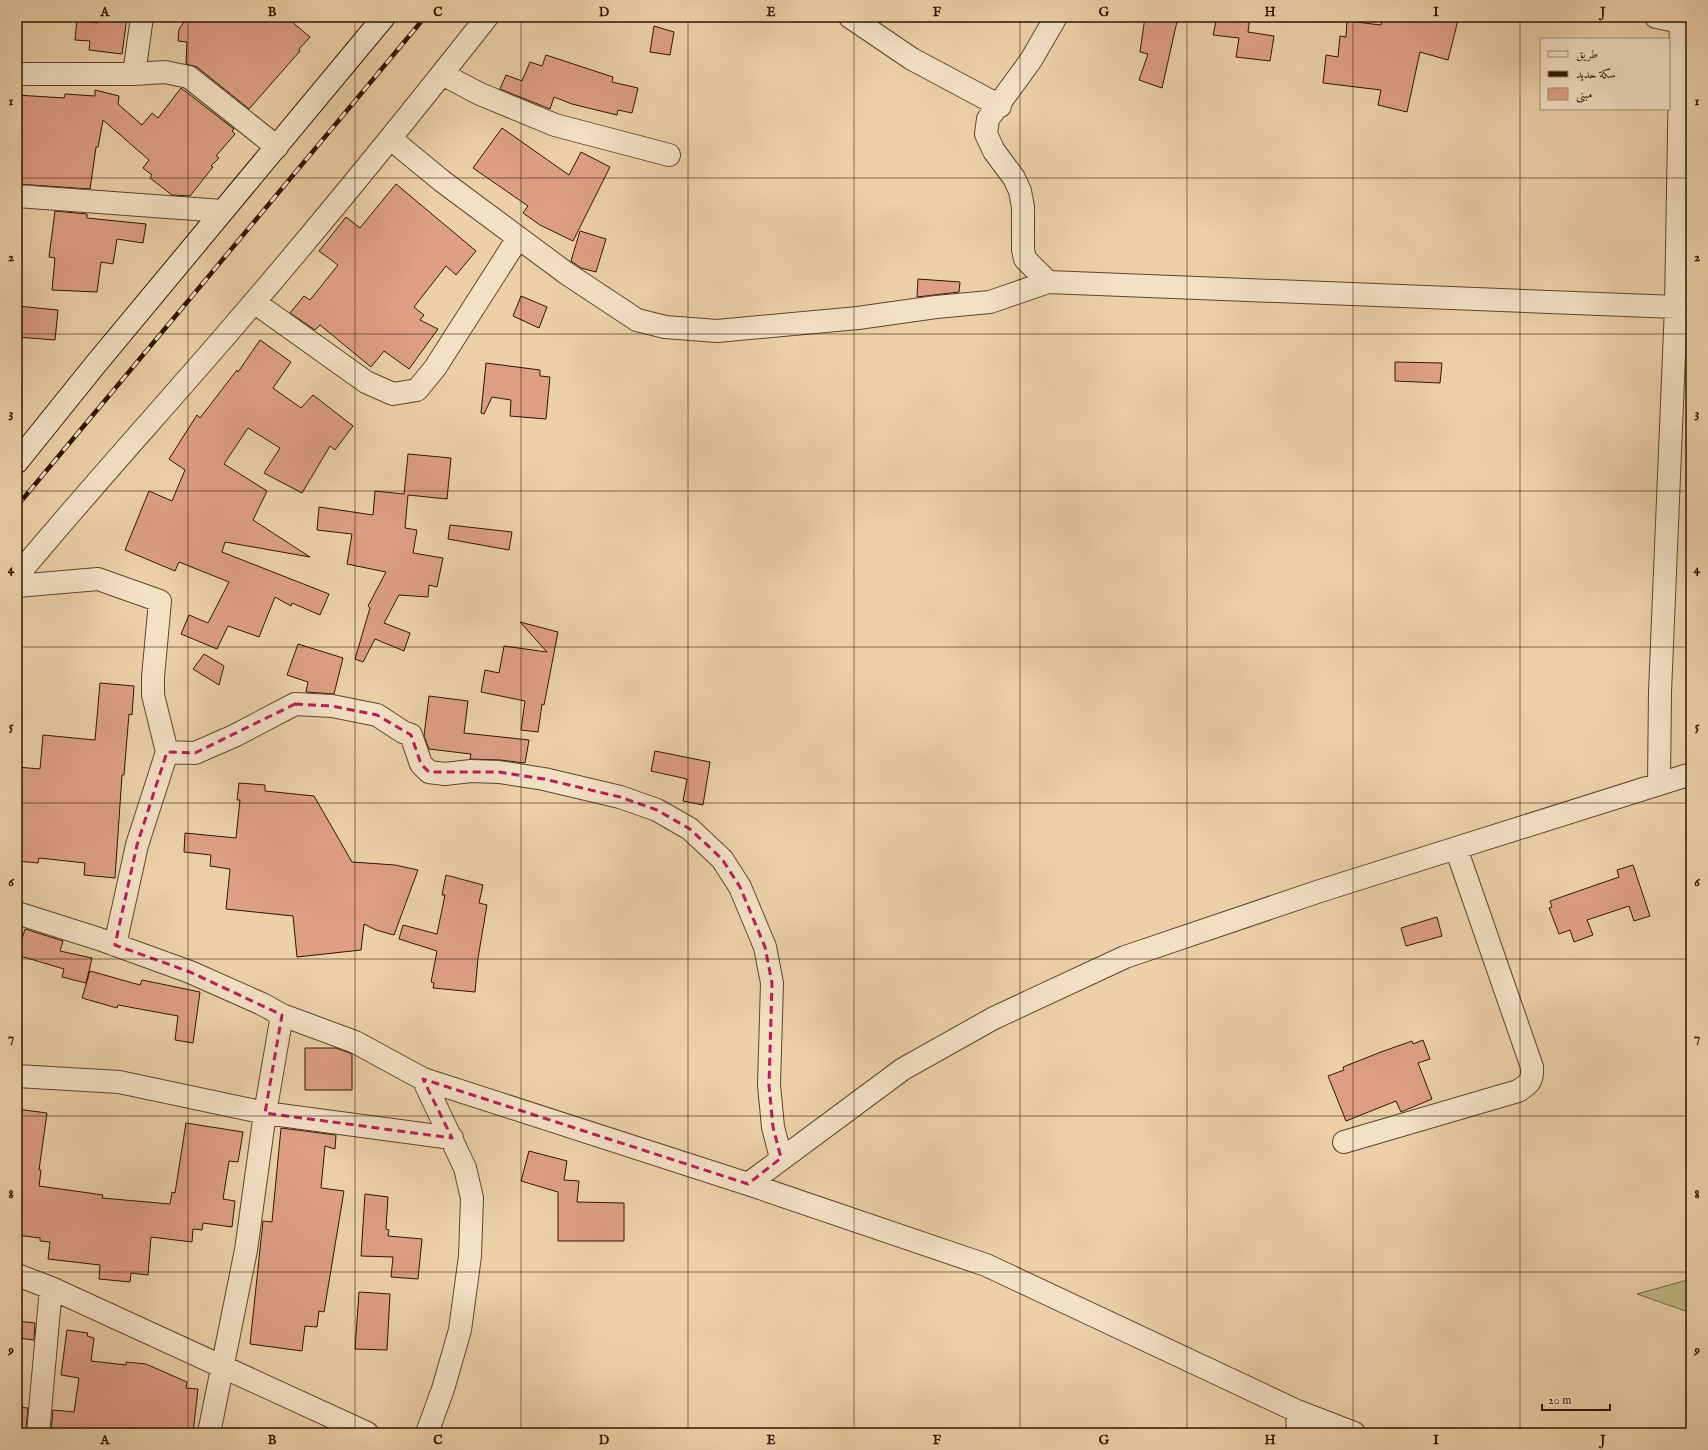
<svg xmlns="http://www.w3.org/2000/svg" width="1708" height="1450" font-family="'IM FELL English',Amiri,serif">
  <style>
    .green { fill: #bfb983; stroke: #766842 }
    .building { fill: #de9f84; stroke: #2c1700 }
    .lines { fill: none; stroke-linecap: round; stroke-linejoin: round }
    .street-casing { stroke: #5c462a; stroke-width: 24 }
    .secondary-casing { stroke: #2c1700; stroke-width: 24 }
    .street { stroke: #f3e1c6; stroke-width: 22 }
    .secondary { stroke: #f3e1c6; stroke-width: 22 }
    .rail-casing { stroke: #2c1700; stroke-width: 4.5 }
    .rail { stroke: #f3e1c6; stroke-width: 3; stroke-dasharray: 9; stroke-linecap: butt }
    .marked { fill: none; stroke: #c2185b; stroke-width: 3; stroke-dasharray: 8 5; stroke-linejoin: round }
    .grid { fill: none; stroke: #2c1700; stroke-width: 1; stroke-opacity: 0.55 }
    .neatline { fill: none; stroke: #2c1700; stroke-width: 1.5 }
    .grid-label { font-size: 13px; text-anchor: middle; font-weight: bold; fill: #2c1700 }
  </style>
  <rect width="100%" height="100%" fill="#ecd1a8"/>
  <filter id="stains"><feTurbulence type="fractalNoise" baseFrequency=".005" numOctaves="4"/><feColorMatrix values="0 0 0 0 .2 0 0 0 0 .09 0 0 0 0 .02 0 0 0 .5 -.17"/></filter>
  <radialGradient id="worn" r=".72"><stop offset=".6" stop-color="#630" stop-opacity="0"/><stop offset="1" stop-color="#630" stop-opacity=".3"/></radialGradient>
  <!-- green -->
  <path class="green" d="M1691 1279V1313L1637 1294Z"/>
  <!-- building -->
  <path class="building" d="M98 17H127L122 54 89 50 90 41 75 40 77 20 97 23Z
    M188 17H286L310 37 299 49 300 51 249 109 197 67 186 64 187 42 178 41 179 29Z
    M1145 17H1178L1162 88 1139 80 1148 54 1140 52Z
    M1217 17H1250L1248 32 1274 36 1270 61 1236 57 1239 38 1213 35Z
    M1397 17H1438L1458 20 1448 60 1420 52 1407 112 1378 105 1381 90 1323 83 1326 55 1338 57 1340 36 1346 37 1347 21 1381 25 1382 19 1397 21Z
    M654 26 674 32 670 55 650 52Z
    M546 55 613 77 612 82 638 88 632 113 618 110 617 115 572 104 554 97 550 109 500 89 506 75 522 81 530 62 542 66Z
    M181 88 234 129 232 131 235 134 216 156 219 158 211 166 213 167 190 196 172 195 150 178 152 175 143 168 149 160 103 120 98 147H96L90 189 17 184V95L64 98 65 94 95 96V90L119 96 118 104 142 125 152 113 158 118Z
    M502 128 569 175 581 152 610 167 573 241 540 225 523 213 528 206 473 168Z
    M396 184 476 251 456 275 446 266 414 307 424 315 420 320 438 329 409 369 384 351 371 367 320 325 315 330 290 313 304 296 310 300 338 265 319 251 346 217 360 228Z
    M55 211 87 214V218L146 224 143 243 117 239 113 264 101 262 97 292 52 290 55 258 49 257Z
    M580 231 606 239 596 272 581 268 571 261Z
    M918 279 960 282 959 292 917 297Z
    M521 296 547 307 539 328 513 316Z
    M17 306 58 310 55 340 17 337Z
    M260 340 291 362 273 388 301 408 313 395 353 426 335 450 330 446 302 493 264 473 280 448 248 428 224 464 267 491 253 520 310 557 225 542 222 552 329 594 320 615 292 603 291 606 275 597 259 637 228 626 217 649 181 634 189 615 208 623 229 582 179 562 175 571 125 550 149 491 172 501 185 470 169 459 197 415 200 418 237 370 238 372Z
    M1395 362 1442 363 1440 383 1395 381Z
    M486 363 540 370V376L550 377 546 419 510 416 511 400 492 397 484 414 481 413Z
    M408 454 451 458 447 499 408 495 405 528 417 530 413 553 443 558 437 587 429 585 428 597 399 595 384 623 410 633 404 651 375 639 363 662 355 659 370 608 368 606 386 572 347 564 352 534 317 530 319 507 373 515 375 491 404 494Z
    M450 525 512 532 509 550 448 539Z
    M520 622 558 632 544 705 542 704 538 732 521 730 525 701 481 692 485 670 499 673 504 646 547 652Z
    M298 644 343 658 334 694 306 692 308 682 287 675Z
    M204 654 224 666 219 685 193 669Z
    M100 683 134 686 132 715 129 714 124 775H122L115 878 84 875 85 863 39 858 38 863 17 861V824L20 790H17V767L40 769 43 735 95 740Z
    M429 696 468 701 464 733 529 740 525 763 500 760 470 759 471 754 429 749 424 736Z
    M655 751 710 762 703 805 683 801 687 779 651 771Z
    M239 783 265 785V791L314 796 352 862 395 865 418 870 394 935 376 930 364 924 361 950 297 957 293 916 226 909 230 869 210 866 211 855 184 852 185 833 236 838 240 800H237Z
    M1633 865 1650 916 1634 921 1629 906 1587 920 1593 935 1574 942 1570 930 1559 934 1549 908 1552 907 1550 901 1619 877 1617 870Z
    M446 875 483 885 479 903 487 905 478 958 475 992 433 988 434 983 431 982 437 951 399 939 403 925 437 934 445 895H442Z
    M1437 917 1442 936 1406 946 1401 928Z
    M25 929 63 941 60 951 92 958 86 983 62 977 64 969 17 955Z
    M90 971 140 985 142 980 200 992 193 1043 175 1040 178 1016 118 1005 117 1008 82 998Z
    M1423 1040 1430 1059 1418 1063 1432 1099 1401 1112 1396 1101 1346 1121 1328 1076 1344 1070 1343 1067 1381 1052 1412 1041 1413 1044Z
    M305 1048H336L352 1054V1090H305Z
    M17 1109 47 1113 39 1170H41L39 1186 103 1195 102 1198 170 1204 172 1192 175 1193 186 1123 243 1132 238 1162 229 1161 223 1199 235 1201 232 1227 203 1223 202 1230 193 1229 192 1242 151 1237 148 1275 131 1273 130 1282 99 1279 100 1265 48 1259 50 1242 40 1241V1238L17 1235Z
    M281 1128 336 1135 335 1149 325 1146 321 1188 344 1191 324 1312 319 1311 317 1327 305 1326 302 1351 250 1344 263 1221 272 1222Z
    M529 1151 567 1161 564 1180 579 1181 577 1202 624 1203V1241H558V1192L521 1181Z
    M365 1194 388 1197 386 1229 389 1230 388 1236 422 1239 418 1279 391 1277 393 1257 361 1256Z
    M359 1292 390 1294 387 1350 355 1349Z
    M17 1321 35 1323 34 1340 17 1338Z
    M67 1330 88 1333 87 1336 94 1338 91 1361 126 1365V1362L146 1364 187 1382 186 1388 198 1389 193 1433H58V1431H51L53 1410 74 1412 79 1378 61 1375Z
    M17 1407 28 1408 26 1429 17 1428Z"/>
  <g class="lines">
    <defs>
      <path id="street" d="M850 17 912 59 1000 106
        M1656 17 1681 22
        M17 74H134L165 72 189 77 277 147
        M134 74 142 17
        M442 74 480 94 555 125 669 155
        M391 139 442 181 566 273 637 320 665 327 717 331 858 318 936 307 990 302 1048 282 1676 307
        M17 196 222 211
        M1048 282 1025 259 1023 250V207L1020 191 1014 178 994 151 986 134 988 119 1031 60 1056 17
        M254 302 366 382 393 394 417 390 435 368 518 238
        M17 576C85 494 157 415 226 335 316 231 402 125 487 17
        M17 586 98 579 160 601 153 677V695L167 752 195 753 234 736 295 704 332 706 377 715 403 732 411 735 421 764 429 772 445 774 471 771 499 772 544 779 620 797 657 810 690 829 722 859 740 887 765 947 772 983 769 1085 773 1127 781 1158
        M1659 784 1660 692 1676 307 1681 17
        M17 913 99 939 190 972 262 1004 282 1015 355 1042 423 1079 748 1184 986 1265 1297 1411 1354 1433
        M115 945 137 845 167 752
        M17 1076 119 1082 265 1113 452 1138
        M423 1079 465 1168 472 1198 470 1256 460 1330 443 1389 427 1433
        M1344 1142 1518 1091C1529 1084 1533 1081 1532 1067L1456 848
        M748 1184 903 1069 994 1018 1125 957 1320 891 1691 774
        M17 1275 51 1288 367 1433
        M1297 1411 1298 1433
        M38 1433 51 1288
        M209 1433 246 1250 265 1113 282 1015"/>
      <path id="secondary" d="M17 462 95 365 384 17"/>
    </defs>
    <!-- street casing -->
    <use href="#street" class="street-casing"/>
    <!-- secondary casing -->
    <use href="#secondary" class="secondary-casing"/>
    <!-- street -->
    <use href="#street" class="street"/>
    <!-- secondary -->
    <use href="#secondary" class="secondary"/>
    <defs>
      <path id="rail" d="M17 506 425 17"/>
    </defs>
    <!-- rail casing -->
    <use href="#rail" class="rail-casing"/>
    <!-- rail -->
    <use href="#rail" class="rail"/>
  </g>
  <!-- marked area -->
  <path class="marked" d="M295 704 332 706 377 715 411 735 421 764 429 772H499L544 779 620 797 657 810 690 829 722 859 740 887 765 947 772 983 769 1085 773 1127 781 1158 748 1184 423 1079 452 1138 265 1113 282 1015 190 972 115 945 137 845 167 752 195 753Z"/>
  <!-- grid -->
  <path class="grid" d="M188 17V1433M355 17V1433M521 17V1433M688 17V1433M854 17V1433M1020 17V1433M1187 17V1433M1353 17V1433M1520 17V1433M17 178H1691M17 334H1691M17 491H1691M17 647H1691M17 803H1691M17 959H1691M17 1116H1691M17 1272H1691"/>
  <!-- margin -->
  <rect width="1708" height="1450" fill="none" stroke="#ecd1a8" stroke-width="44"/>
  <!-- legend -->
  <rect x="1540" y="38" width="130" height="72" fill="#f3e1c6" stroke="#a39077"/>
  <rect x="1548" y="51" width="20" height="6" fill="#f3e1c6" stroke="#a39077"/>
  <text x="1576" y="58" font-size="12" fill="#2c1700">طريق</text>
  <rect x="1548" y="71" width="20" height="6" fill="#2c1700" stroke="#a39077"/>
  <text x="1576" y="78" font-size="12" fill="#2c1700">سكة حديد</text>
  <rect x="1548" y="88" width="20" height="12" fill="#de9f84" stroke="#a39077"/>
  <text x="1576" y="98" font-size="12" fill="#2c1700">مبنى</text>
  <!-- scale -->
  <path d="M1542 1404v6h68v-6" fill="none" stroke="#2c1700" stroke-width="2"/>
  <text x="1548" y="1404" font-size="12" fill="#2c1700" stroke="#f3e1c6" stroke-width="3" paint-order="stroke">20 m</text>
  <rect x="22" y="22" width="1664" height="1406" class="neatline"/>
  <g class="grid-label">
    <text x="105" y="16">A</text>
    <text x="272" y="16">B</text>
    <text x="438" y="16">C</text>
    <text x="604" y="16">D</text>
    <text x="771" y="16">E</text>
    <text x="937" y="16">F</text>
    <text x="1104" y="16">G</text>
    <text x="1270" y="16">H</text>
    <text x="1436" y="16">I</text>
    <text x="1603" y="16">J</text>
    <text x="11" y="105">1</text>
    <text x="1697" y="105">1</text>
    <text x="11" y="261">2</text>
    <text x="1697" y="261">2</text>
    <text x="11" y="417">3</text>
    <text x="1697" y="417">3</text>
    <text x="11" y="573">4</text>
    <text x="1697" y="573">4</text>
    <text x="11" y="730">5</text>
    <text x="1697" y="730">5</text>
    <text x="11" y="886">6</text>
    <text x="1697" y="886">6</text>
    <text x="11" y="1042">7</text>
    <text x="1697" y="1042">7</text>
    <text x="11" y="1198">8</text>
    <text x="1697" y="1198">8</text>
    <text x="11" y="1354">9</text>
    <text x="1697" y="1354">9</text>
    <text x="105" y="1444">A</text>
    <text x="272" y="1444">B</text>
    <text x="438" y="1444">C</text>
    <text x="604" y="1444">D</text>
    <text x="771" y="1444">E</text>
    <text x="937" y="1444">F</text>
    <text x="1104" y="1444">G</text>
    <text x="1270" y="1444">H</text>
    <text x="1436" y="1444">I</text>
    <text x="1603" y="1444">J</text>
  </g>
  <rect width="100%" height="100%" filter="url(#stains)"/>
  <rect width="100%" height="100%" fill="url(#worn)"/>
</svg>
